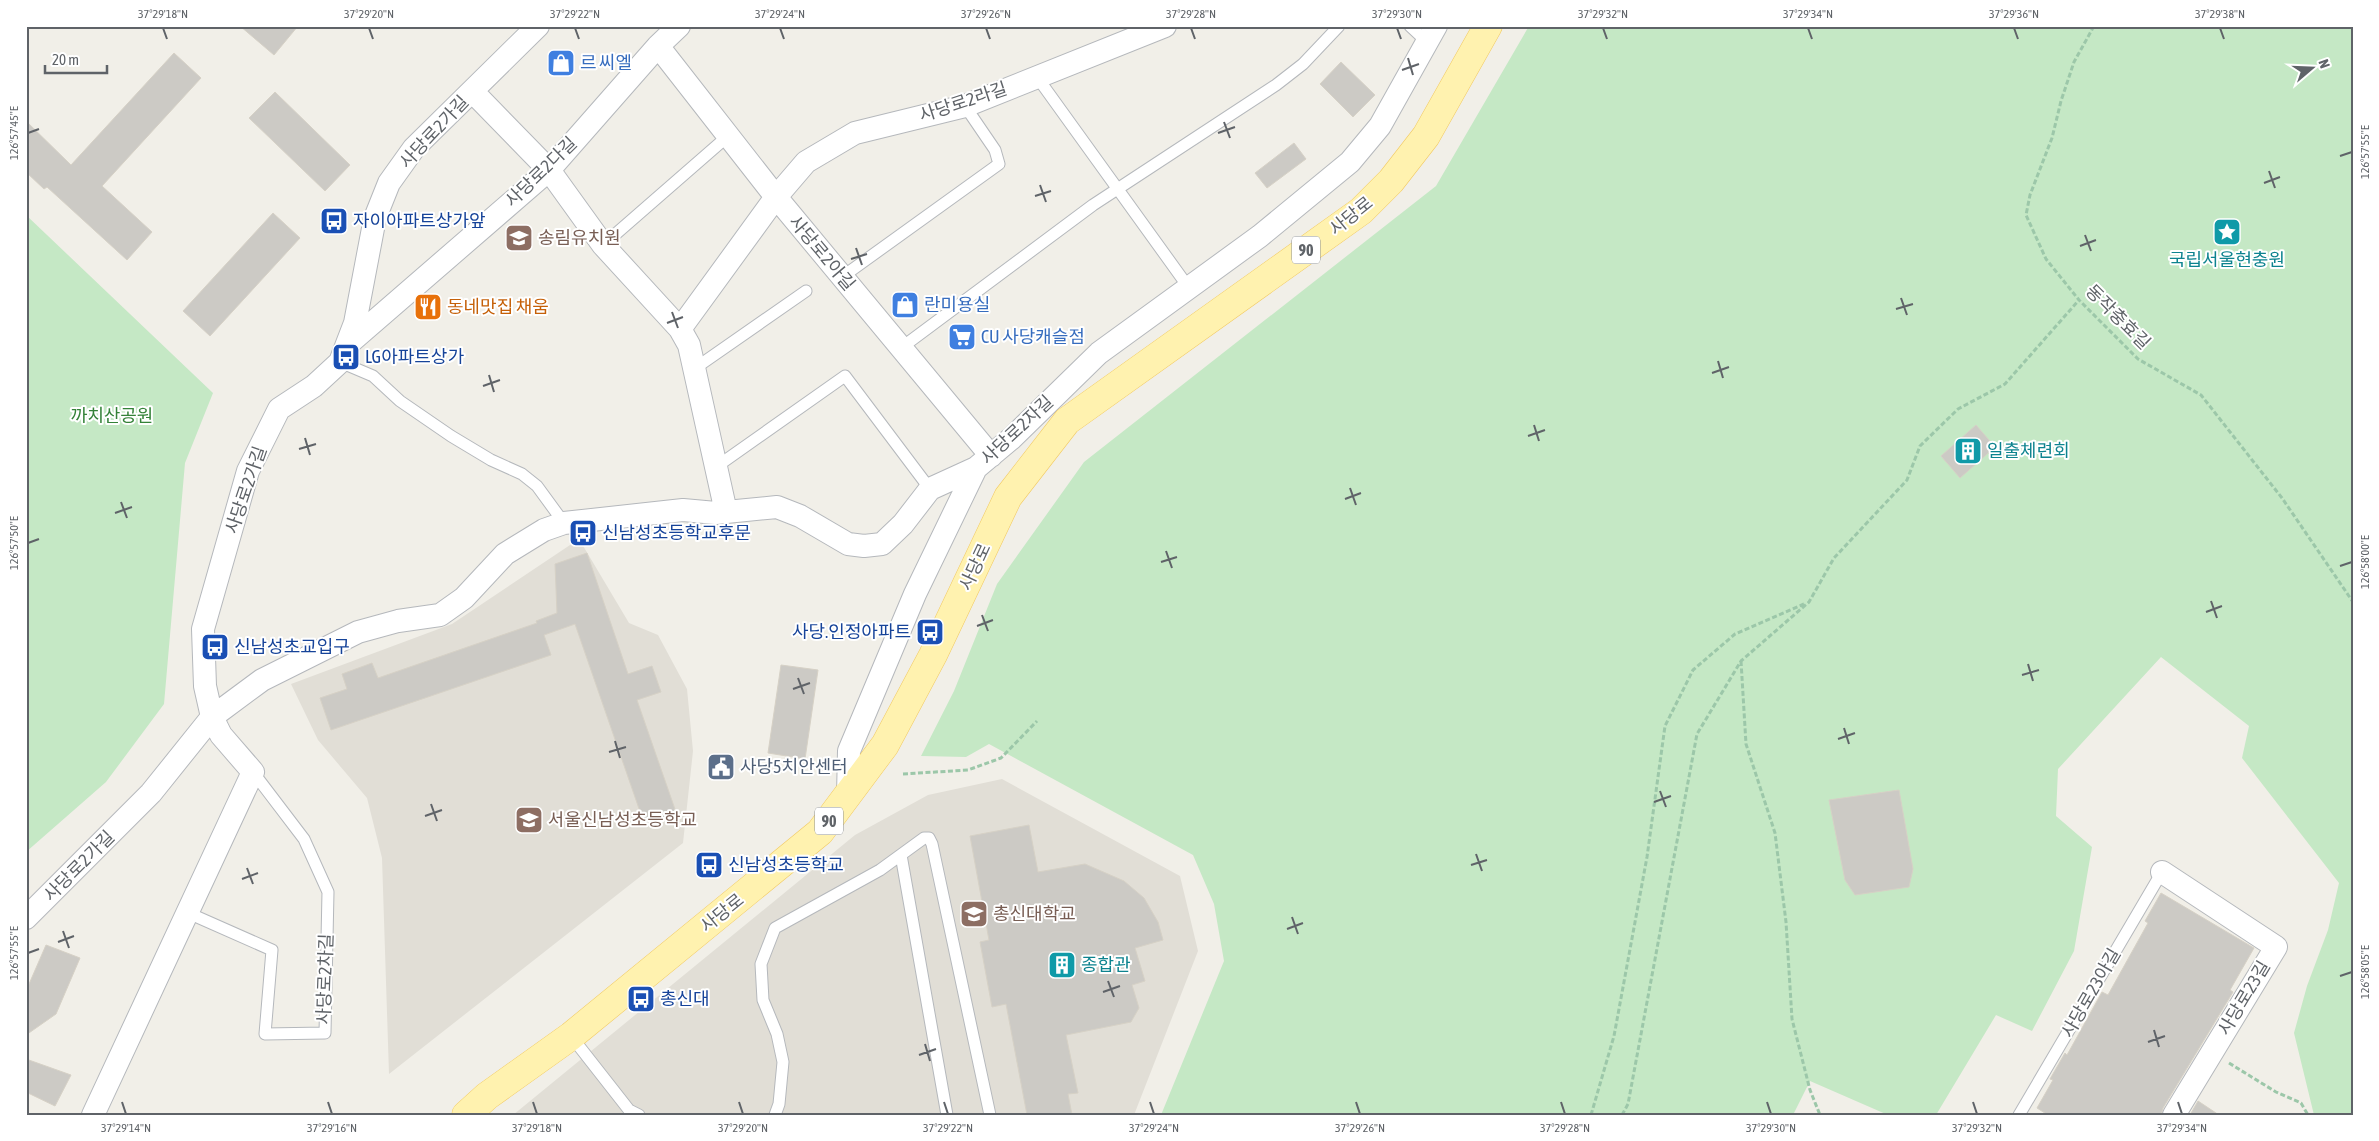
<svg xmlns="http://www.w3.org/2000/svg" width="2379" height="1141" font-family="'Asap Condensed','Noto Sans KR',sans-serif">
  <style>
    .education { fill: #e1ded6 }
    .green { fill: #c5e8c5 }
    .building { fill: #cccac5; stroke: #d6d1c6 }
    .lines { fill: none; stroke-linecap: round; stroke-linejoin: round }
    .service-casing { stroke: #b5b8bc; stroke-width: 13 }
    .minor-casing { stroke: #b5b8bc; stroke-width: 24 }
    .primary-casing { stroke: #f2c960; stroke-width: 29 }
    .path { stroke: #9cc7a9; stroke-width: 3; stroke-dasharray: 5 2.5; stroke-linecap: butt }
    .service { stroke: #fff; stroke-width: 11 }
    .minor { stroke: #fff; stroke-width: 22 }
    .primary { stroke: #fff2af; stroke-width: 28 }
    .ticks { fill: none; stroke: #5f6368; stroke-width: 2 }
    .labels { text-anchor: middle; stroke-width: 4; stroke-linejoin: round; paint-order: stroke }
    .shield { fill: #fff; stroke: #8f9295; stroke-width: 1 }
    .shield-label { font-size: 16px; font-weight: bold; fill: #5f6368 }
    .shop-label { font-size: 18px; fill: #366cbe; stroke: #fff; text-anchor: start }
    .street-label { font-size: 18px; fill: #5f6368; stroke: #fff }
    .transit-label { font-size: 18px; fill: #164399; stroke: #fff; text-anchor: start }
    .education-label { font-size: 18px; fill: #785e54; stroke: #fff; text-anchor: start }
    .culture-label { font-size: 18px; fill: #0d838f; stroke: #fff; text-anchor: start }
    .food-label { font-size: 18px; fill: #c56008; stroke: #fff; text-anchor: start }
    .park-label { font-size: 18px; fill: #348238; stroke: #fff }
    .service-label { font-size: 18px; fill: #4e5e75; stroke: #fff; text-anchor: start }
    .neatline { fill: none; stroke: #5f6368; stroke-width: 2 }
    .ticks-label { font-size: 12px; text-anchor: middle; fill: #5f6368 }
  </style>
  <rect width="100%" height="100%" fill="#f1efe8"/>
  <!-- education -->
  <path class="education" d="M579 539 629 623 658 635 687 689 693 751 683 843 389 1074 382 858 367 798 318 740 291 684 452 624Z
    M1002 779 1180 876 1198 951 1134 1115H513L855 835 928 795Z"/>
  <!-- green -->
  <path class="green" d="M1529 26H2353V1115H2314L2294 1033 2307 986 2328 930 2339 883 2242 758 2249 726 2161 657 2058 769 2056 816 2092 847 2074 951 2032 1031 1996 1015 1936 1115H1888L1810 1081 1793 1115H1161L1224 961 1214 904 1193 855 989 744 966 757 921 756 954 691 997 584 1084 462 1436 186Z
    M26 215 213 393 185 463 164 704 106 782 26 852Z"/>
  <!-- building -->
  <path class="building" d="M240 26H298L274 55Z
    M174 53 201 78 102 186 152 232 127 260 47 187 44 189 26 172V121L71 165Z
    M1341 62 1375 95 1353 117 1320 84Z
    M275 92 350 165 325 191 249 118Z
    M1294 143 1306 159 1267 188 1255 173Z
    M273 213 300 238 210 336 183 311Z
    M1976 425 1995 447 1960 478 1941 456Z
    M587 553 628 674 652 666 661 692 637 700 677 815 645 826 575 624 544 635 551 655 331 730 320 698 347 689 342 674 372 663 378 678 537 623 536 621 557 613 555 564Z
    M781 665 818 670 805 759 768 753Z
    M1899 790 1913 869 1909 887 1855 895 1845 880 1829 800Z
    M1029 825 1038 872 1085 864 1124 881 1144 898 1158 922 1163 940 1135 948 1145 981 1132 985 1139 1008 1131 1022 1066 1035 1078 1093 1068 1094 1072 1115H1027L1006 1004 992 1007 980 942 989 940 970 836Z
    M2161 893 2254 948 2230 990 2233 992 2163 1108 2161 1115H2048L2037 1108 2053 1080 2050 1079 2065 1053 2067 1055 2102 992 2108 995 2148 923 2145 921Z
    M46 945 80 958 56 1014 26 1035V991Z
    M26 1059 71 1075 55 1106 26 1092Z
    M2198 1101 2219 1115H2190Z"/>
  <g class="lines">
    <defs>
      <path id="service" d="M1410 26 1426 41
        M1037 77 1189 288
        M603 245 728 136
        M842 277 999 164 995 150 965 106
        M901 348 1093 205 1276 85 1303 64 1339 26
        M340 362 373 376 400 401 451 436 491 460 522 474 537 486 564 523
        M694 369 806 291
        M716 467 845 376 930 489
        M901 855 947 1115
        M186 912 272 950 265 1034 325 1033 328 892 304 839 253 772
        M571 1036 629 1110 639 1115
        M775 1115 779 1104 783 1062 777 1034 763 1000 761 964 775 928 880 870 924 838H929L932 844 990 1115
        M2019 1115 2162 872"/>
      <path id="minor" d="M658 46 776 197 991 456
        M472 91 549 170 603 245 680 329 689 345 726 512
        M680 329 776 197 806 162 855 133 965 106 1165 26
        M347 345 549 170 658 46 679 26
        M848 795 849 751 915 594 976 468
        M2162 872 2276 947 2174 1115
        M26 918 151 793 212 717 262 680 358 632 398 621 440 615 464 598 505 554 544 530 564 523 683 510 716 513 777 507 800 516 848 544 864 546 882 544 903 524 930 489 976 468 1012 438 1099 353 1260 236 1350 162 1380 126 1436 26
        M93 1115 253 772 221 735 212 717 205 686 203 629 248 471 279 409 314 386 340 362 355 323 375 218 389 183 414 148 538 26"/>
      <path id="primary" d="M466 1115 487 1096 571 1036 820 832 885 745 933 655 1008 497 1067 421 1361 211 1391 181 1426 136 1488 26"/>
    </defs>
    <!-- service casing -->
    <use href="#service" class="service-casing"/>
    <!-- minor casing -->
    <use href="#minor" class="minor-casing"/>
    <!-- primary casing -->
    <use href="#primary" class="primary-casing"/>
    <!-- path -->
    <path class="path" d="M2094 26 2074 62 2061 101 2052 138 2030 195 2026 215 2046 259 2079 300 2138 359 2201 395 2282 498 2353 602
      M1741 661 1746 744 1775 833 1786 922 1792 1019 1810 1090 1820 1115
      M903 774 968 770 1001 758 1037 721
      M2229 1063 2276 1092 2301 1103 2308 1115
      M1591 1115 1614 1036 1647 857 1665 726 1693 670 1735 634 1804 604
      M1622 1115 1628 1104 1697 734 1741 661 1809 602 1834 558 1907 480 1920 446 1958 409 2005 384 2079 300"/>
    <!-- service -->
    <use href="#service" class="service"/>
    <!-- minor -->
    <use href="#minor" class="minor"/>
    <!-- primary -->
    <use href="#primary" class="primary"/>
  </g>
  <!-- ticks -->
  <path class="ticks" d="M163 28 167 39M369 28 373 39M575 28 579 39M780 28 784 39M986 28 990 39M1191 28 1195 39M1397 28 1401 39M1603 28 1607 39M1808 28 1812 39M2014 28 2018 39M2220 28 2224 39M1408 58 1413 75M1402 70 1419 64M1224 122 1230 138M28 133 39 129M1218 133 1235 127M2340 156 2352 152M2269 171 2275 188M2264 183 2280 177M1040 185 1046 202M1035 196 1051 191M2085 235 2091 251M2080 246 2096 240M856 248 862 265M851 259 867 254M1901 298 1907 315M1896 309 1913 304M672 312 678 328M667 323 683 317M1718 361 1723 378M1712 373 1729 367M489 375 494 392M483 386 500 380M1534 425 1539 441M1528 436 1545 430M305 438 310 455M299 449 316 444M1350 488 1356 505M1345 499 1361 493M121 502 127 518M115 513 132 507M28 543 39 539M1166 551 1172 568M1161 562 1177 557M2340 566 2352 562M2211 601 2217 618M2206 612 2222 606M982 615 988 631M977 626 993 620M2028 664 2033 681M2022 675 2039 670M798 678 804 694M793 689 810 683M1844 728 1849 744M1838 739 1855 733M615 741 620 758M609 752 626 747M1660 791 1666 807M1654 802 1671 796M431 804 437 821M425 816 442 810M1476 854 1482 871M1471 865 1487 860M247 868 253 884M242 879 258 873M1292 917 1298 934M1287 929 1303 923M63 931 69 948M58 942 74 936M28 953 39 949M2340 976 2352 972M1108 981 1114 997M1103 992 1120 986M2154 1030 2159 1047M2148 1042 2165 1036M925 1044 930 1061M919 1055 936 1049M122 1102 126 1114M328 1102 332 1114M533 1102 537 1114M739 1102 743 1114M944 1102 948 1114M1150 1102 1154 1114M1356 1102 1360 1114M1561 1102 1565 1114M1767 1102 1771 1114M1973 1102 1977 1114M2178 1102 2182 1114"/>
  <!-- icons -->
  <defs>
    <symbol id="shop-square" viewBox="-11 -11 22 22"><rect x="-9" y="-9" width="18" height="18" rx="4" fill="#3f7fe0" stroke="#fff"/><path d="M-5-2.5h2.3a2.7 3.5 0 0 1 5.4 0H5L5.5 6h-11ZM-1.5-2.5h3a1.5 2.3 0 0 0-3 0Z" fill="#fff"/></symbol>
    <symbol id="bus-square" viewBox="-11 -11 22 22"><rect x="-9" y="-9" width="18" height="18" rx="4" fill="#1a4fb4" stroke="#fff"/><path d="M-5-6H5V4H4V6H2V4H-2V6H-4V4H-5ZM-3.5-4V0h7V-4ZM-3.5 1.2v1.5H-2V1.2ZM2 1.2v1.5H3.5V1.2Z" fill="#fff"/></symbol>
    <symbol id="sight-square" viewBox="-11 -11 22 22"><rect x="-9" y="-9" width="18" height="18" rx="4" fill="#0f9aa8" stroke="#fff"/><path d="M0-6L1.8-2.2L6-1.7L2.9 1.2L3.7 5.4L0 3.3L-3.7 5.4L-2.9 1.2L-6-1.7L-1.8-2.2Z" fill="#fff"/></symbol>
    <symbol id="school-square" viewBox="-11 -11 22 22"><rect x="-9" y="-9" width="18" height="18" rx="4" fill="#8d6e63" stroke="#fff"/><path d="M0-5L7-2L0 1L-7-2ZM-4 1L0 2.5L4 1V4Q0 6-4 4Z" fill="#fff"/></symbol>
    <symbol id="restaurant-square" viewBox="-11 -11 22 22"><rect x="-9" y="-9" width="18" height="18" rx="4" fill="#e8710a" stroke="#fff"/><path d="M-5-6h1v4h1v-4h1v4h1v-4h1v5L-1.5 .5V6h-2V.5L-5-1ZM5-6V6H3V1.5H1.5Q1.5-4 5-6Z" fill="#fff"/></symbol>
    <symbol id="supermarket-square" viewBox="-11 -11 22 22"><rect x="-9" y="-9" width="18" height="18" rx="4" fill="#3f7fe0" stroke="#fff"/><path d="M-6-5.5h2.5l.6 2H6L4.5 2H-2.5L-4.4-4H-6ZM-1.5 3.2a1.3 1.3 0 1 0 .1 0ZM3 3.2a1.3 1.3 0 1 0 .1 0Z" fill="#fff"/></symbol>
    <symbol id="building-square" viewBox="-11 -11 22 22"><rect x="-9" y="-9" width="18" height="18" rx="4" fill="#0f9aa8" stroke="#fff"/><path d="M-4-6H4V6H1V3H-1V6H-4ZM-2.5-4.3h1.7v1.8h-1.7ZM.8-4.3h1.7v1.8H.8ZM-2.5-1h1.7V.8h-1.7ZM.8-1h1.7V.8H.8Z" fill="#fff"/></symbol>
    <symbol id="civic-square" viewBox="-11 -11 22 22"><rect x="-9" y="-9" width="18" height="18" rx="4" fill="#5c6f8a" stroke="#fff"/><path d="M-.6-6.5H3V-4.5H.6V-3L4-1V1h2V6H-6V1h2V-1L-.6-3ZM-1.2 2.5V6h2.4V2.5Z" fill="#fff"/></symbol>
    <symbol id="university-square" viewBox="-11 -11 22 22"><rect x="-9" y="-9" width="18" height="18" rx="4" fill="#8d6e63" stroke="#fff"/><path d="M0-5L7-2L0 1L-7-2ZM-4 1L0 2.5L4 1V4Q0 6-4 4Z" fill="#fff"/></symbol>
  </defs>
  <g fill-rule="evenodd">
    <use href="#shop-square" x="545" y="47" width="32" height="32"/>
    <use href="#bus-square" x="318" y="205" width="32" height="32"/>
    <use href="#sight-square" x="2211" y="216" width="32" height="32"/>
    <use href="#school-square" x="503" y="222" width="32" height="32"/>
    <use href="#shop-square" x="889" y="289" width="32" height="32"/>
    <use href="#restaurant-square" x="412" y="291" width="32" height="32"/>
    <use href="#supermarket-square" x="946" y="321" width="32" height="32"/>
    <use href="#bus-square" x="330" y="341" width="32" height="32"/>
    <use href="#building-square" x="1952" y="435" width="32" height="32"/>
    <use href="#bus-square" x="567" y="517" width="32" height="32"/>
    <use href="#bus-square" x="914" y="616" width="32" height="32"/>
    <use href="#bus-square" x="199" y="631" width="32" height="32"/>
    <use href="#civic-square" x="705" y="751" width="32" height="32"/>
    <use href="#school-square" x="513" y="804" width="32" height="32"/>
    <use href="#bus-square" x="693" y="849" width="32" height="32"/>
    <use href="#university-square" x="958" y="898" width="32" height="32"/>
    <use href="#building-square" x="1046" y="949" width="32" height="32"/>
    <use href="#bus-square" x="625" y="983" width="32" height="32"/>
  </g>
  <g class="labels">
    <!-- shield labels -->
    <g class="shield">
      <rect x="1292" y="236.5" width="28" height="27" rx="4"/>
      <rect x="815" y="807.5" width="28" height="27" rx="4"/>
    </g>
    <g class="shield-label">
      <text x="1306" y="256">90</text>
      <text x="829" y="827">90</text>
    </g>
    <!-- shop labels -->
    <g class="shop-label">
      <text x="580" y="69">르 씨엘</text>
      <text x="924" y="311">란미용실</text>
      <text x="981" y="343">CU 사당캐슬점</text>
    </g>
    <!-- street labels -->
    <g class="street-label">
      <text transform="translate(963 102) rotate(-18)" y="6">사당로2라길</text>
      <text transform="translate(434 132) rotate(-47)" y="6">사당로2가길</text>
      <text transform="translate(541 172) rotate(-44)" y="6">사당로2다길</text>
      <text transform="translate(1351 216) rotate(-39)" y="6">사당로</text>
      <text transform="translate(822 253) rotate(50)" y="6">사당로2아길</text>
      <text transform="translate(2118 317) rotate(45)" y="6">동작충효길</text>
      <text transform="translate(1017 430) rotate(-43)" y="6">사당로2자길</text>
      <text transform="translate(246 490) rotate(-71)" y="6">사당로2가길</text>
      <text transform="translate(975 567) rotate(-65)" y="6">사당로</text>
      <text transform="translate(79 866) rotate(-45)" y="6">사당로2가길</text>
      <text transform="translate(722 913) rotate(-39)" y="6">사당로</text>
      <text transform="translate(325 979) rotate(-88)" y="6">사당로2차길</text>
      <text transform="translate(2091 993) rotate(-60)" y="6">사당로23아길</text>
      <text transform="translate(2244 998) rotate(-59)" y="6">사당로23길</text>
    </g>
    <!-- transit labels -->
    <g class="transit-label">
      <text x="353" y="227">자이아파트상가앞</text>
      <text x="365" y="363">LG아파트상가</text>
      <text x="602" y="539">신남성초등학교후문</text>
      <text x="911" y="638" text-anchor="end">사당.인정아파트</text>
      <text x="234" y="653">신남성초교입구</text>
      <text x="728" y="871">신남성초등학교</text>
      <text x="660" y="1005">총신대</text>
    </g>
    <!-- education labels -->
    <g class="education-label">
      <text x="538" y="244">송림유치원</text>
      <text x="548" y="826">서울신남성초등학교</text>
      <text x="993" y="920">총신대학교</text>
    </g>
    <!-- culture labels -->
    <g class="culture-label">
      <text x="2227" y="266" text-anchor="middle">국립서울현충원</text>
      <text x="1987" y="457">일출체련회</text>
      <text x="1081" y="971">종합관</text>
    </g>
    <!-- food labels -->
    <g class="food-label">
      <text x="447" y="313">동네맛집 채움</text>
    </g>
    <!-- park labels -->
    <g class="park-label">
      <text x="112" y="422">까치산공원</text>
    </g>
    <!-- service labels -->
    <g class="service-label">
      <text x="740" y="773">사당5치안센터</text>
    </g>
  </g>
  <!-- border -->
  <rect width="2379" height="1141" fill="none" stroke="#ffffff" stroke-width="55"/>
  <!-- north arrow -->
  <g transform="translate(2312 68) rotate(71)" stroke="#ffffff" stroke-width="4" paint-order="stroke">
  <path d="M0-4L9 19L0 12L-9 19Z" fill="#5f6368"/>
  <text y="-8" font-size="14" font-weight="bold" text-anchor="middle" fill="#5f6368">N</text>
  </g>
  <!-- scale -->
  <path d="M45 65v8h62v-8" fill="none" stroke="#5f6368" stroke-width="2.5"/>
  <text x="52" y="65" font-size="15" fill="#5f6368" stroke="#ffffff" stroke-width="4" paint-order="stroke">20 m</text>
  <rect x="28" y="28" width="2324" height="1086" class="neatline"/>
  <g class="ticks-label">
    <text x="163" y="18">37°29'18"N</text>
    <text x="369" y="18">37°29'20"N</text>
    <text x="575" y="18">37°29'22"N</text>
    <text x="780" y="18">37°29'24"N</text>
    <text x="986" y="18">37°29'26"N</text>
    <text x="1191" y="18">37°29'28"N</text>
    <text x="1397" y="18">37°29'30"N</text>
    <text x="1603" y="18">37°29'32"N</text>
    <text x="1808" y="18">37°29'34"N</text>
    <text x="2014" y="18">37°29'36"N</text>
    <text x="2220" y="18">37°29'38"N</text>
    <text transform="translate(14 133) rotate(-90)" y="4">126°57'45"E</text>
    <text transform="translate(2365 152) rotate(-90)" y="4">126°57'55"E</text>
    <text transform="translate(14 543) rotate(-90)" y="4">126°57'50"E</text>
    <text transform="translate(2365 562) rotate(-90)" y="4">126°58'00"E</text>
    <text transform="translate(14 953) rotate(-90)" y="4">126°57'55"E</text>
    <text transform="translate(2365 972) rotate(-90)" y="4">126°58'05"E</text>
    <text x="126" y="1132">37°29'14"N</text>
    <text x="332" y="1132">37°29'16"N</text>
    <text x="537" y="1132">37°29'18"N</text>
    <text x="743" y="1132">37°29'20"N</text>
    <text x="948" y="1132">37°29'22"N</text>
    <text x="1154" y="1132">37°29'24"N</text>
    <text x="1360" y="1132">37°29'26"N</text>
    <text x="1565" y="1132">37°29'28"N</text>
    <text x="1771" y="1132">37°29'30"N</text>
    <text x="1977" y="1132">37°29'32"N</text>
    <text x="2182" y="1132">37°29'34"N</text>
  </g>
</svg>
